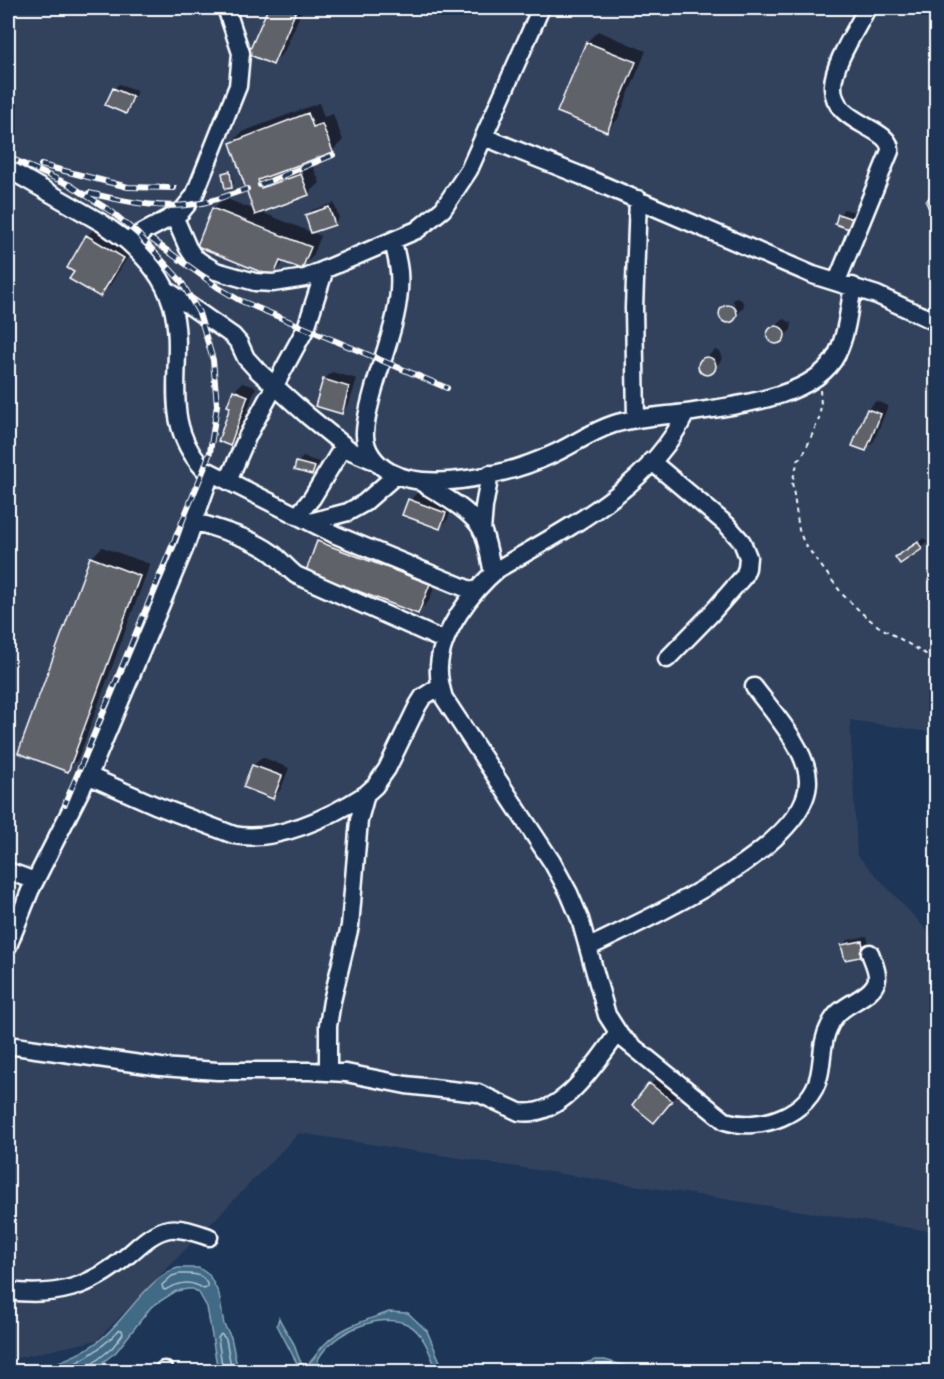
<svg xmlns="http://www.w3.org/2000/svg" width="944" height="1379" font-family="'Architects Daughter',sans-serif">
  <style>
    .built { fill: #31425d }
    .water { fill: #3f6a85; stroke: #8ca6b6; stroke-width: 1.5 }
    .shadow { fill: #0007 }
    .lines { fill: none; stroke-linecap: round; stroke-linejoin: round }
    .shore { stroke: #b2c3ce; stroke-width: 1.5 }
    .building { fill: #61626b; stroke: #fff; stroke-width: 1.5 }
    .minor-casing { stroke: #fff; stroke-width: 21 }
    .path { stroke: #fff; stroke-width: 2; stroke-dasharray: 4.5 4.5; stroke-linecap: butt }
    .minor { stroke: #1d3557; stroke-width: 16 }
    .rail-casing { stroke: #fff; stroke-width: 6 }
    .rail { stroke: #1d3557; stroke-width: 4; stroke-dasharray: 11; stroke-linecap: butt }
  </style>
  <rect width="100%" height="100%" fill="#1d3557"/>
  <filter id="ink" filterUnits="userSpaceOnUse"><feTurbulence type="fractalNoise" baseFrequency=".0167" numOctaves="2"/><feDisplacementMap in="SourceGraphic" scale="12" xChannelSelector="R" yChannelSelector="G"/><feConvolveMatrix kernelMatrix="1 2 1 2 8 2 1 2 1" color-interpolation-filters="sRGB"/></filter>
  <g filter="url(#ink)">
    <!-- built -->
    <path class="built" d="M8 8H936V733L850 720 857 855 936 940V1232L299 1133 97 1340 8 1360Z"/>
    <!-- water -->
    <path class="water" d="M178 1268H199L209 1275 219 1294 224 1325 231 1337 238 1371H218L207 1307 199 1293 193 1289H188L176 1291 151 1307 116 1352 91 1371H35C58 1362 82 1355 101 1339 125 1320 149 1276 178 1268Z
      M389 1312 408 1313 427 1331 444 1371H437C431 1356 424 1333 409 1325 381 1311 333 1332 319 1358 317 1362 317 1367 317 1371H301L277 1325 279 1318C283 1327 289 1335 294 1344 297 1353 298 1359 304 1367 315 1360 317 1351 326 1343 343 1326 367 1320 389 1312Z
      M595 1360H605L643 1371H561Z"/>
    <!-- shadow -->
    <path class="shadow" d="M269 8H303L284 52 273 63 250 53Z
      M598 31 646 51 618 119 607 130 559 111 587 42Z
      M119 84 137 91 130 107 125 112 114 89Z
      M319 103 324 117 333 114 343 140 332 151 271 174 272 178 312 164 320 183 308 194 261 212 321 236 313 256 301 267 285 261 273 275 213 209 224 198 255 210 231 143 242 132Z
      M231 170 234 184 231 186 224 173Z
      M334 203 339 218 334 224 307 216 312 210Z
      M844 209 857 213 854 222 849 227 839 215Z
      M98 225 134 247 111 284 100 296 76 271 87 236Z
      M736 298 742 300 744 306 738 314 733 300 732 301Z
      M731 302 735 315H737L729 321H726L721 316 722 310Z
      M784 319 792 323 791 330 782 338 774 342 769 337 770 331Z
      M715 350 721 352 722 360 708 373 702 371 701 362Z
      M332 372 357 379 349 404 341 412 324 380Z
      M242 383 256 387 238 436 230 444 234 391Z
      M876 401 888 406 874 441 866 450 854 445 868 409Z
      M303 457 319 462 317 468 312 473 298 462Z
      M418 492 453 505 448 519 440 528 410 500Z
      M330 531 440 573 429 601 418 612 319 542Z
      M924 538 927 542 900 562 897 557Z
      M102 547 150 564 78 759 67 770 91 558Z
      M262 757 289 768 281 789 273 797 245 786 254 765Z
      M867 936 870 949 843 946 848 940Z
      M659 1076 679 1092 662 1113 651 1084Z"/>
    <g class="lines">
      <!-- shore -->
      <path class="shore" d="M179 1274C192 1274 204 1272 208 1287L204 1289C190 1280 180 1282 165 1290L163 1289 162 1285 172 1276Z
        M54 1372C79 1364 101 1349 119 1330H122L123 1334 112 1348 91 1365 89 1372
        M223 1372 218 1338 221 1334 226 1339 232 1372"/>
    </g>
    <!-- building -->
    <path class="building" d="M268 8H297L273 65 248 54Z
      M586 42 636 62 607 132 557 112Z
      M113 88 133 97 126 114 105 105Z
      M308 113 313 127 322 124 333 152 258 180 261 188 301 174 309 195 255 215 230 143Z
      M230 171 232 188 225 189 222 173Z
      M934 194 936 195V212L929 209 926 202 930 196Z
      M329 207 335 225 311 233 305 215Z
      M212 208 311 247 302 269 280 261 273 277 197 246Z
      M838 214 853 219 849 229 835 224Z
      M86 235 124 258 100 297 69 279 74 272 67 268Z
      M719 314a9 9 0 1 1 18 0a9 9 0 1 1-18 0Z
      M767 335a9 9 0 1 1 18 0a9 9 0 1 1-18 0Z
      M698 366a9 9 0 1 1 18 0a9 9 0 1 1-18 0Z
      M323 379 349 387 342 414 315 406Z
      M233 390 248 396 230 446 218 441 230 407 227 406Z
      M867 409 881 414 866 451 852 446Z
      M296 462 315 467 312 475 294 470Z
      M408 499 446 513 440 529 402 515Z
      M317 541 430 584 418 614 306 571Z
      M918 542 922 549 900 564 895 557Z
      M90 557 140 576 68 772 18 753Z
      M252 765 282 776 273 799 243 787Z
      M862 941 865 956 845 960 841 945Z
      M649 1083 672 1101 654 1123 632 1105Z"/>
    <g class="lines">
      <defs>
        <path id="minor" d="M484 137 582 176 813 275 877 295 936 322
          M8 169 102 223 127 241 181 212 194 196 238 86 241 53 226 8
          M174 216 188 248 194 257 204 264 216 271 255 282 273 283 305 278 417 230 443 209 469 170 541 8
          M127 241C147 259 164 278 172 305 188 362 156 418 204 469L336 535 475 592
          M393 241C395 251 398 261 399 272 402 307 387 345 377 378 372 395 366 414 365 432 364 449 375 464 390 472 430 494 513 473 553 454 573 445 592 431 614 424 637 417 662 416 686 413
          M837 281 890 151C892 126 831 125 833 85 834 62 857 29 867 8
          M853 286C849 308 847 334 837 354 815 399 730 406 686 413 649 489 567 528 498 569 472 591 441 632 439 666 438 678 441 688 444 698L552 862 569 893 580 919 607 1015 621 1037 725 1121C759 1132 810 1115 819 1076 823 1060 821 1042 829 1027 832 1020 837 1013 843 1009 853 1001 875 993 877 979 878 971 873 961 870 953
          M167 290 233 336 239 343 246 358 257 370 308 416 351 451 375 461
          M636 419 634 308 638 199
          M651 461 727 525 742 542 748 557 747 568 744 576 709 616 667 659
          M228 481 248 435 306 328 325 269
          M422 483C440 494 474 512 483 532 488 545 490 560 493 573
          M297 516 312 498 344 445
          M194 521C220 530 250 537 272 553 280 559 287 568 296 575L445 641
          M310 522 348 512 364 503 396 475
          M482 531 484 507 490 474
          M89 776 155 805 234 835C276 843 330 817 366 794
          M8 871 35 881
          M8 946 30 891 93 766 185 547 211 473
          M589 947C641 922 809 848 808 781 808 750 772 711 754 687
          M8 1045 161 1067 217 1071H309L346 1073 406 1085 478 1093 519 1112C562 1119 596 1063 618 1033
          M328 1071V1026L332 1001 350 926 359 820 366 794 375 786 387 769 418 705 423 697 440 686
          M8 1291C55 1297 90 1288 127 1256 139 1246 152 1232 169 1229 182 1227 197 1233 209 1237
          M163 1372 164 1370"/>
      </defs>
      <!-- minor casing -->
      <use href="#minor" class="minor-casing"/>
      <!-- path -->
      <path class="path" d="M820 390 821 405 819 419 805 451 798 461 792 482 799 530 804 543 843 595 864 615 878 626 936 660"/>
      <!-- minor -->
      <use href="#minor" class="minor"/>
      <defs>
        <path id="rail" d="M8 10 10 8
          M8 157 70 185 112 212 138 234 181 281 199 313 213 360 217 405 210 452 204 469 65 804
          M41 165 128 187 174 188
          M260 185 333 155
          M89 193C127 202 168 211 206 202 220 199 234 193 247 189
          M151 239 219 288 239 300 447 388"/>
      </defs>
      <!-- rail casing -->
      <use href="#rail" class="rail-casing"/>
      <!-- rail -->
      <use href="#rail" class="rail"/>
    </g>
  </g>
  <!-- margin -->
  <rect width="944" height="1379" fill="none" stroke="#1d3557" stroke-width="30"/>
  <rect x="15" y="15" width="914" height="1349" fill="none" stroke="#fff" stroke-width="2" filter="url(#ink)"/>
</svg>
